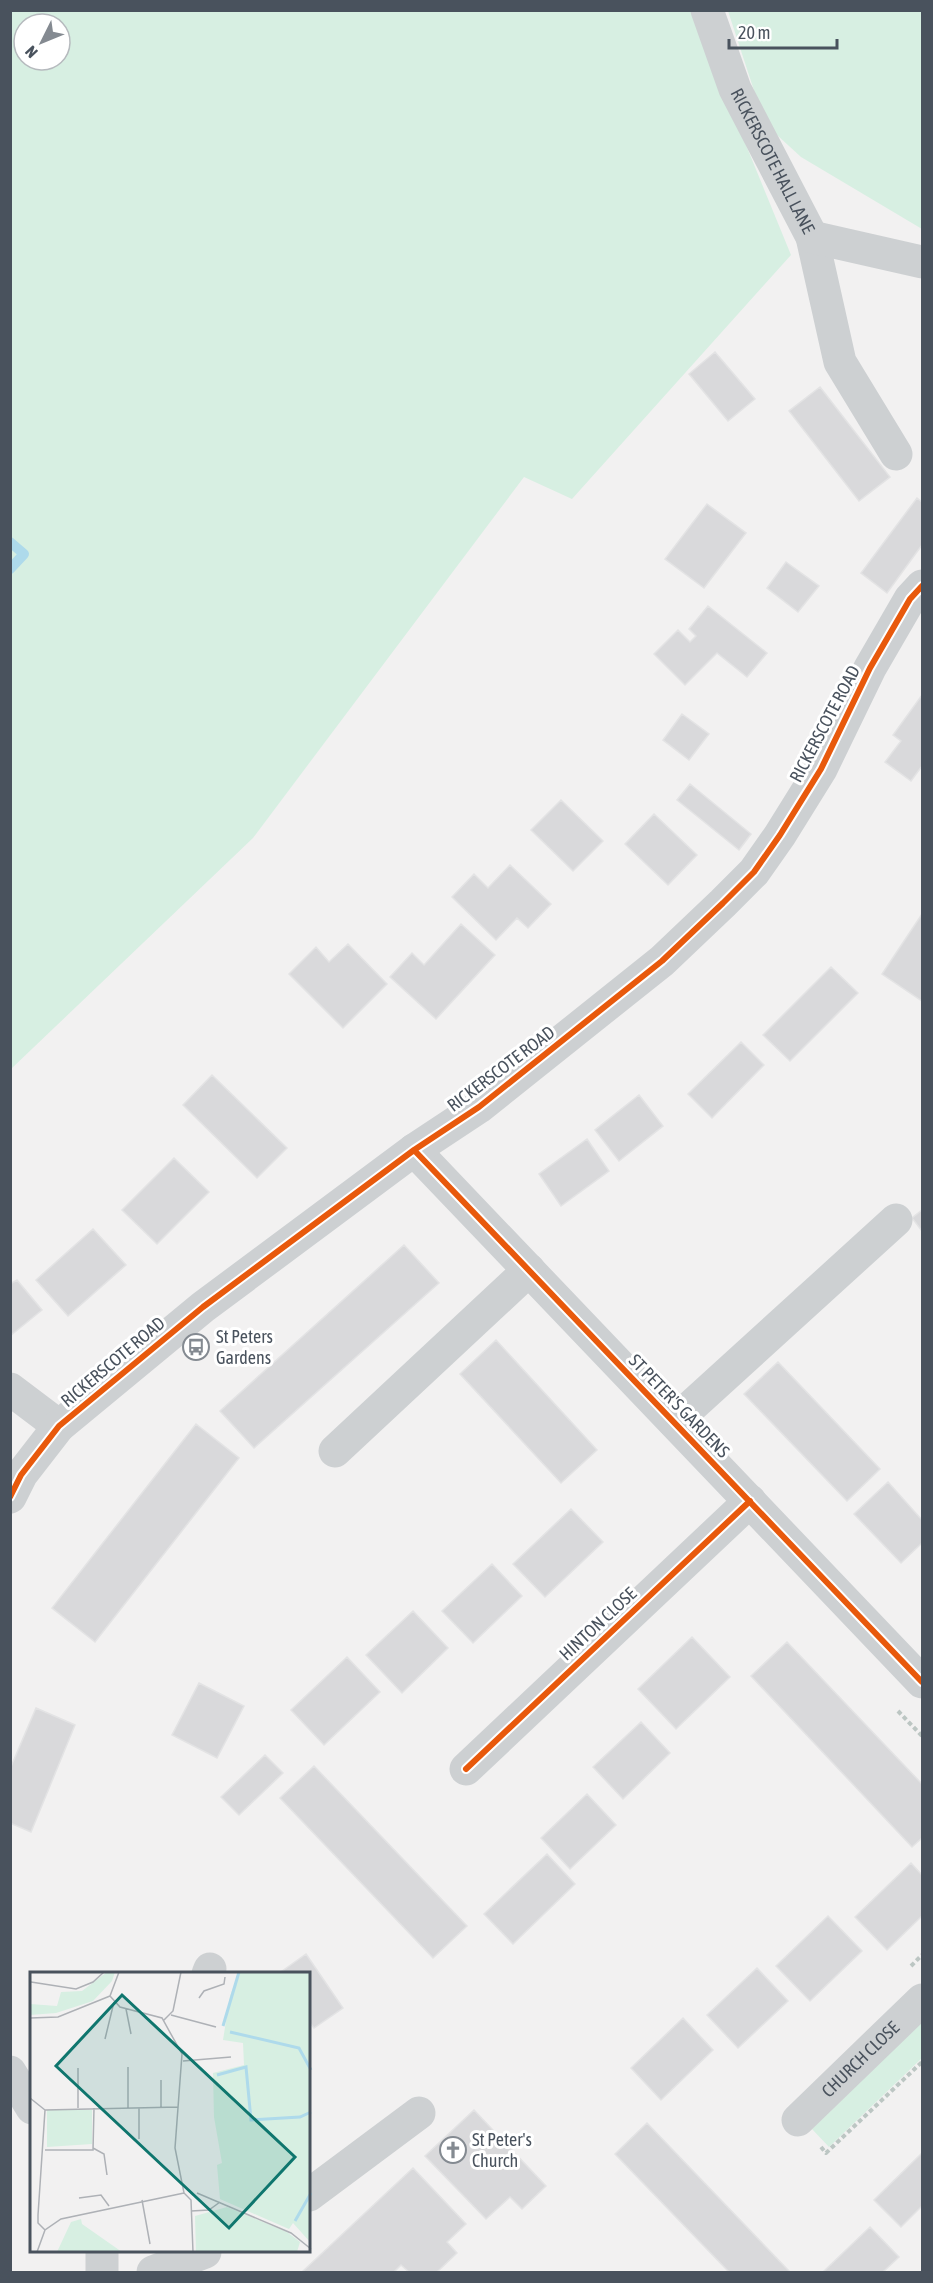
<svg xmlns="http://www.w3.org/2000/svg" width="933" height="2283" font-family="'Asap Condensed',sans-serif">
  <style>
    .green { fill: #d7efe2; fill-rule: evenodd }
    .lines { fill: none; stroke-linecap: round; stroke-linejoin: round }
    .stream { stroke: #aedaeb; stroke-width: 10 }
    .building { fill: #d9d9db; stroke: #e3e3e4; stroke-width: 1.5 }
    .path { stroke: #bcc6c3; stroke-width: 4; stroke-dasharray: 4.5 3; stroke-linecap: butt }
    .minor { stroke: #cdd0d2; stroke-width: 33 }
    .cycleway-casing { stroke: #fff; stroke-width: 10 }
    .cycleway { stroke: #e8590c; stroke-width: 6 }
    .labels { text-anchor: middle; stroke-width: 6; stroke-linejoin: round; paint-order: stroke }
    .street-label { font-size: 18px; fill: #49525d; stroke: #fff }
    .poi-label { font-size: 18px; fill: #49525d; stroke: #fff; text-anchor: start }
    .inset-river { fill: none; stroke: #aedaeb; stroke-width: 3 }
    .inset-road { fill: none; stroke: #aeb1b6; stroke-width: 1.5 }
    .view { fill: #0f766e; fill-opacity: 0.15; stroke: #0f766e; stroke-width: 3 }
    .inset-edge { fill: none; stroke: #49525d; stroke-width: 3 }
  </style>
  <rect width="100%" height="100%" fill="#f2f1f1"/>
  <!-- green -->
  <path class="green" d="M11 11H691L791 255 572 499 524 477 253 838 11 1069ZM24 24H60V60H24Z
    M728 11H922V229L801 157 765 124Z
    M922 2022V2058L829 2147 812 2129Z"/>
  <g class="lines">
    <!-- stream -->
    <path class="stream" d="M10 542 24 554 10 569"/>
  </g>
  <!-- building -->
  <path class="building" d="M715 352 755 399 728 421 689 374Z
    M820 387 890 477 859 501 789 411Z
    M917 498 922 502V545L887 593 861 573Z
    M707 504 746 533 704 588 665 559Z
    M786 562 819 586 798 612 767 588Z
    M708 606 767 653 747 677 717 653 685 685 654 654 678 630 690 642 696 636 689 629Z
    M922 695V766L911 781 885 762 901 741 893 735Z
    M682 714 709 734 689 760 663 740Z
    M690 784 751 834 739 850 677 800Z
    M561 800 603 841 573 871 531 830Z
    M654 814 697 855 668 885 625 844Z
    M510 865 551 904 528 928 517 918 496 940 452 897 474 874 488 888Z
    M922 914V1001L882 974Z
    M461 924 495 955 436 1019 390 977 412 953 424 965Z
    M348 944 387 984 343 1028 289 974 316 947 329 962Z
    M831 967 858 993 790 1061 763 1035Z
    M741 1042 764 1065 712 1118 688 1094Z
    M212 1075 287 1148 257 1178 183 1105Z
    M639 1095 663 1126 619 1161 595 1130Z
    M587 1139 609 1171 561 1206 539 1174Z
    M174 1158 209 1192 157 1244 122 1210Z
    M922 1210V1231L912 1218Z
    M93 1229 126 1265 68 1316 36 1280Z
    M404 1245 439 1283 254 1448 220 1411Z
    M17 1280 42 1310 10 1336V1284Z
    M496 1340 597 1450 561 1483 460 1374Z
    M778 1362 880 1469 847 1501 744 1394Z
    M196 1424 239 1458 95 1642 52 1608Z
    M888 1482 922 1520V1543L901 1563 854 1514Z
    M571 1509 603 1542 545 1597 513 1564Z
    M492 1564 522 1596 473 1643 442 1611Z
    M413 1611 448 1648 402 1693 366 1655Z
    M692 1637 730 1677 676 1729 638 1689Z
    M787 1642 922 1784V1838L912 1847 751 1676Z
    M347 1657 380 1692 324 1745 291 1710Z
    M199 1683 244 1706 217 1758 172 1735Z
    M36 1708 75 1725 31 1832 10 1823V1769Z
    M641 1722 670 1753 623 1799 593 1767Z
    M265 1755 283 1773 239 1815 221 1797Z
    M314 1766 467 1926 433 1958 280 1798Z
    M587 1794 616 1825 570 1869 541 1838Z
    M547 1854 575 1884 513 1944 484 1914Z
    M911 1863 922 1875V1916L887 1950 855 1917Z
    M828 1916 862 1951 810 2001 776 1966Z
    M306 1954 343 2008 314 2028 309 2022V1974H278Z
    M757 1968 788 2001 738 2048 707 2015Z
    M683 2018 713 2050 661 2100 631 2068Z
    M474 2110 546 2186 522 2209 510 2197 486 2219 425 2156Z
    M647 2123 790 2272H729L615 2154Z
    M922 2153V2206L901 2227 874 2200Z
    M413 2168 466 2224 447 2242 457 2253 437 2272H409L401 2265 394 2272H302Z
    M870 2227 899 2257 883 2272H823Z"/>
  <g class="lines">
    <!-- path -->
    <path class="path" d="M898 1711 922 1736
      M911 1966 922 1955
      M821 2147 826 2153 922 2062"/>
    <!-- minor -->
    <g class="minor">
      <path id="s1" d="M707 10 735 89 812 237 840 362 896 454"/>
      <path d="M812 237 922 262"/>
      <path d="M414 1150 922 1682"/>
      <path d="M10 1389 59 1426"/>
      <path d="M674 1422 896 1220"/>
      <path d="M335 1451 529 1270"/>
      <path d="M10 1497 21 1475 59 1426 203 1307 414 1150 479 1107 662 961 723 903 754 872 780 835 821 769 870 668 910 599 922 586"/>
      <path d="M466 1769 750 1501"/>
      <path d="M208 1974 210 1969"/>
      <path d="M10 2072 32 2108"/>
      <path id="s2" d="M798 2120 922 2000"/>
      <path d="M309 2195 419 2113"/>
      <path d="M102 2252V2272"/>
      <path d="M153 2272 205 2252"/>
    </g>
    <defs>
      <path id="cycleway" d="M414 1150 922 1682
        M10 1497 21 1475 59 1426 203 1307 414 1150 479 1107 662 961 723 903 754 872 780 835 821 769 870 668 910 599 922 586
        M466 1769 750 1501"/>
    </defs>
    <!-- cycleway casing -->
    <use href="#cycleway" class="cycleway-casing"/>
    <!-- cycleway -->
    <use href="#cycleway" class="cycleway"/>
  </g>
  <!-- icons -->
  <defs>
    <symbol id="bus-ring" viewBox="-11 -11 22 22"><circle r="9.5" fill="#fff" stroke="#848a91" stroke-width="1.5"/><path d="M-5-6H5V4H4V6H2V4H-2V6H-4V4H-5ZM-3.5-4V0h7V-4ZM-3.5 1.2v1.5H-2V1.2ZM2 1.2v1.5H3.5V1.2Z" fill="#848a91"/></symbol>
    <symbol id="church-ring" viewBox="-11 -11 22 22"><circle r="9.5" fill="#fff" stroke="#848a91" stroke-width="1.5"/><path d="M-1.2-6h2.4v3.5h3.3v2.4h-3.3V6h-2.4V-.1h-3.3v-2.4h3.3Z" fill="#848a91"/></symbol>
  </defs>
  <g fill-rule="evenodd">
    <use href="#bus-ring" x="181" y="1332" width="30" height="30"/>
    <use href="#church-ring" x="438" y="2135" width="30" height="30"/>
  </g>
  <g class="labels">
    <!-- street labels -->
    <g class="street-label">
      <text dy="6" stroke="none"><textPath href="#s1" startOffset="165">RICKERSCOTE HALL LANE</textPath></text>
      <text transform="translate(825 724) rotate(-62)" y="6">RICKERSCOTE ROAD</text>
      <text transform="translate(501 1069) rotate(-37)" y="6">RICKERSCOTE ROAD</text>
      <text transform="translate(113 1362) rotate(-40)" y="6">RICKERSCOTE ROAD</text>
      <text transform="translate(679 1406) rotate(46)" y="6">ST PETER'S GARDENS</text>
      <text transform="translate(598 1624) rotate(-43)" y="6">HINTON CLOSE</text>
      <text dy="6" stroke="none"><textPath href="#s2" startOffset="87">CHURCH CLOSE</textPath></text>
    </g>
    <!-- poi labels -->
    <g class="poi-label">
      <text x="216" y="1343">St Peters<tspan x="216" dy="21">Gardens</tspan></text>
      <text x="472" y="2146">St Peter's<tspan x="472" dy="21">Church</tspan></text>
    </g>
  </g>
  <!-- overview -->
  <g transform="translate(30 1972)">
    <rect width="280" height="280" fill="#f2f1f1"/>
    <path d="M77 0H85L82 9 63 29 26 41 0 43V32L27 34 31 20 52 19ZM209 0H280V270L263 251 259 257 190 227 187 193 192 191 184 145 183 101 214 93 213 71 193 68 200 24ZM17 138H62V172L17 175ZM197 235 257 260 270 270 267 280H166L165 244ZM51 247 52 252 92 280H27L41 250Z" fill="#d7efe2"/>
    <path class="inset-river" d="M193 54 209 0M200 60 269 76 281 98M187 103 216 95 221 148 270 145 281 140M265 249 281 221"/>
    <path class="inset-road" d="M1 10 46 17 63 10 74 0M80 24 90 35 132 46 152 82 145 176 154 221 161 228 163 280M80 24 89 0M169 26 174 19 194 12 195 5M96 37 101 62M141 43 186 55M0 46 28 45 80 24M134 48 143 39 151 0M75 67 84 30M153 89 201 85M98 95V136M48 96V136M0 126 15 138M131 135V108M15 138 148 135M15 138 8 243V251L15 258M109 167V136M63 176 74 182 77 203M15 178H63L64 136M167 221 261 261 281 277M49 226 71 223 79 234M112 228 120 272M161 239 179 238 190 230M7 280 15 258 31 247 154 221"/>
    <path class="view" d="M92 23 265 185 199 256 26 94Z"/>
    <rect width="280" height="280" class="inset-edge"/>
  </g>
  <!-- border -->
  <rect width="933" height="2283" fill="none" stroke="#49525d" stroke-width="24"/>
  <!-- north arrow -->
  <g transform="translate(42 42) rotate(227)"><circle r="28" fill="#ffffff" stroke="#b6babe" stroke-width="1.5"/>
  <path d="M0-4.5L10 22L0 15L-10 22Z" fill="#848a91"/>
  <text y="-9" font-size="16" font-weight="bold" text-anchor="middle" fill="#49525d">N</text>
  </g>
  <!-- scale -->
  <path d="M729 39v9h108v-9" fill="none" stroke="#49525d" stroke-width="3"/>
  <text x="738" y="39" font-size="18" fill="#49525d" stroke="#ffffff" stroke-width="4.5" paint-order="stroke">20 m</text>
</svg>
